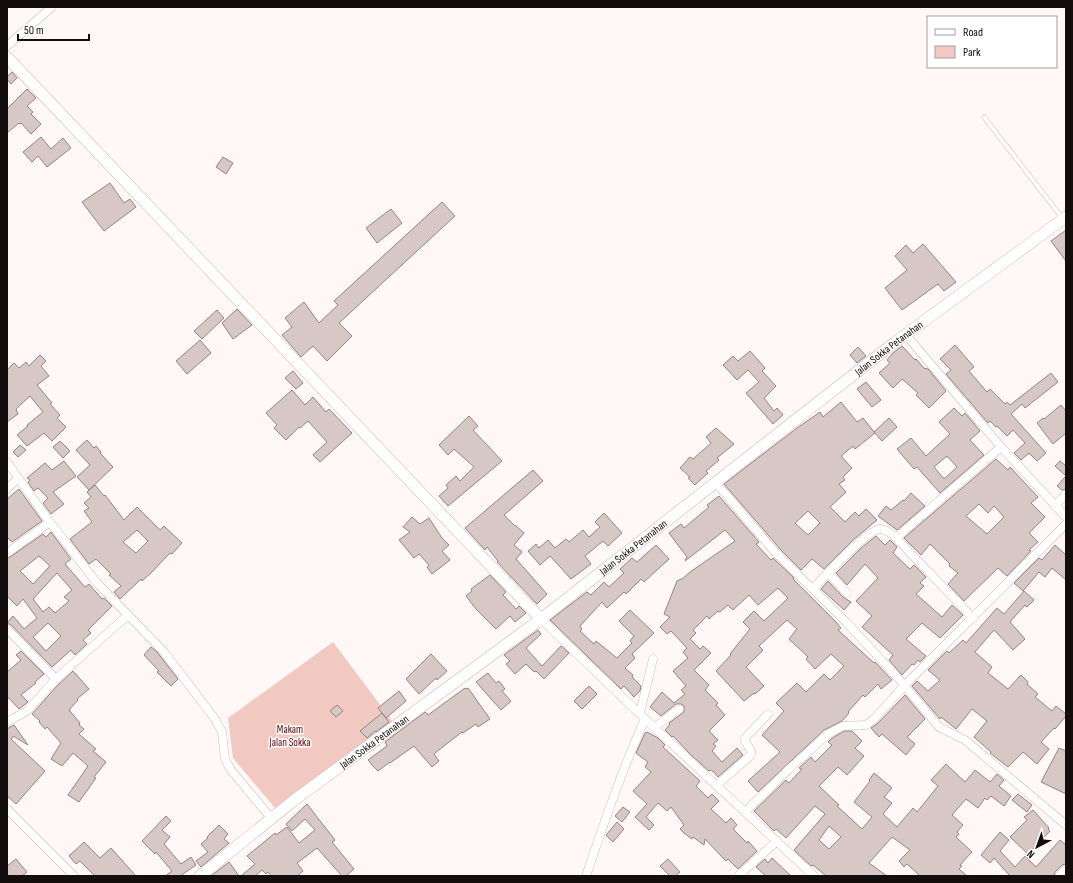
<svg xmlns="http://www.w3.org/2000/svg" width="1073" height="883" font-family="'Sofia Sans Condensed',sans-serif">
  <style>
    .green { fill: #f2c9c1 }
    .building { fill: #d8c8c5; stroke: #938481; fill-rule: evenodd }
    .lines { fill: none; stroke-linecap: round; stroke-linejoin: round }
    .lane-casing { stroke: #cbbbb8; stroke-width: 5 }
    .street-casing { stroke: #cbbbb8; stroke-width: 9 }
    .secondary-casing { stroke: #cbbbb8; stroke-width: 12 }
    .lane { stroke: #fff; stroke-width: 4 }
    .street { stroke: #fff; stroke-width: 8 }
    .secondary { stroke: #fff; stroke-width: 11 }
    .labels { text-anchor: middle; stroke-width: 3; stroke-linejoin: round; paint-order: stroke }
    .street-label { font-size: 11px; fill: #130e0d; stroke: #fff }
    .park-label { font-size: 11px; fill: #620300; stroke: #fff }
  </style>
  <rect width="100%" height="100%" fill="#fff8f7"/>
  <!-- green -->
  <path class="green" d="M333 642 393 722 275 808 233 758 228 718Z"/>
  <!-- building -->
  <path class="building" d="M12 72 17 78 11 84 7 79V77Z
    M27 89 36 98 27 106 33 112 31 114 41 124 31 134 21 123 20 124 19 123 7 133V109Z
    M41 137 51 149 63 138 71 148 47 167 38 156 32 162 23 152Z
    M223 157 233 163 226 174 216 167Z
    M110 183 124 203 130 199 136 207 104 231 82 202Z
    M442 202 455 216 339 323 352 336 327 361 313 346 301 357 282 335 292 327 285 318 304 302 319 323 338 305 334 301Z
    M391 209 402 223 377 243 366 228Z
    M1066 230V261L1051 241Z
    M923 244 956 282 944 291 938 284 902 310 885 288 907 270 895 256 906 245 913 253Z
    M237 309 252 325 233 339 222 323Z
    M217 310 224 318 202 339 194 331Z
    M200 340 211 353 187 374 176 361Z
    M955 345 974 367 969 371 987 392 990 389 1005 404 1007 402 1010 405 1051 373 1058 382 1025 408 1022 404 1011 414 1046 453 1037 461 1029 453 1021 460 1014 453 1025 443 1013 430 1007 436 997 426 996 427 990 421 988 423 946 374 951 370 940 359Z
    M902 346 915 360 916 359 925 369 926 368 929 370 946 391 929 408 916 395 918 393 902 379 893 388 879 373 890 363 887 360 893 353Z
    M858 347 866 356 857 363 850 355Z
    M750 351 765 368 762 371 776 386 764 398 774 411 777 408 783 415 773 424 746 393 759 382 748 370 737 380 723 365 733 356 738 361Z
    M40 355 46 361 41 366 49 376 37 385 52 403 50 404 60 415 57 418 66 427 52 441 44 433 27 446 17 435 28 426 27 425 43 412 30 396 16 409 18 414 7 422V370L14 363 19 368 26 362 29 366Z
    M293 371 303 383 296 389 285 378Z
    M866 382 881 400 872 407 857 389Z
    M292 390 305 405 313 397 326 412 329 409 352 433 320 462 313 455 327 442 308 421 300 428 299 427 286 440 274 428 277 425 266 413Z
    M841 402 857 422 863 418 875 433 855 449 853 446 841 456 852 468 843 477 845 480 839 484 846 492 830 507 845 522 855 512 859 516 866 509 877 520 852 541 824 569 812 559 801 570 781 550 724 484 797 428 820 412 823 417ZM808 511 820 523 808 535 795 523Z
    M1061 405 1066 411V433L1053 444 1037 423 1043 418 1044 419Z
    M954 408 962 416 965 413 980 431 970 440 984 455 940 493 917 467 914 469 897 449 911 438 926 456 950 434 939 422ZM947 456 957 467 944 479 934 467Z
    M469 416 478 426 473 430 502 461 448 506 439 496 448 488 446 485 456 476 460 481 474 467 454 449 448 455 439 445Z
    M889 418 897 427 882 441 874 432Z
    M716 428 734 444 717 458 719 460 706 471 708 473 695 485 688 478 690 477 680 468 690 457 693 459 711 443 706 437Z
    M87 440 94 448 96 446 101 452 100 453 113 467 89 490 77 477 90 465 76 450Z
    M60 441 70 451 63 458 53 447Z
    M20 445 26 450 18 457 13 452Z
    M996 459 1008 470 1010 467 1038 497 1031 503 1045 517 1029 533 1038 542 1029 550 1031 551 1007 576 998 568 964 601 948 584 958 573 949 566 950 564 930 544 921 555 904 538ZM979 504 988 513 994 506 1004 517 987 534 966 516Z
    M64 461 76 476 53 492 64 504 51 514 43 503 48 498 38 488 34 491 28 482 30 480 27 478 45 463 52 470Z
    M1060 461 1066 466V489L1062 490 1057 486 1066 476 1055 466Z
    M533 470 543 481 504 515 515 526V525L524 533 514 545 522 552 516 559 547 594 537 604 497 562 498 561 487 547 485 550 465 528Z
    M95 485 104 496 105 495 124 520 137 507 160 530 164 526 182 543 172 554 170 553 151 573 142 581 141 579 120 599 114 592 121 586 109 575 111 574 96 559 89 564 70 539 92 522 84 511 89 508 84 503 91 497 87 492ZM137 530 148 541 136 553 123 542Z
    M19 489 42 521 12 542 7 537V499Z
    M911 493 925 506 897 530 878 516 886 506 891 510 903 500 904 501Z
    M719 496 759 542 756 544 771 560 773 558 794 578 793 579 836 622 841 628 838 630 874 663 875 662 892 680 881 689 878 684 865 697 863 695 848 712 849 713 842 721 824 730 758 792 748 781 780 752 762 735 784 711 776 703 797 683 806 692 824 674 830 680 844 666 831 654 815 669 806 659 808 657 789 639 797 629 787 620 759 646 763 650 746 667 764 686 755 694 754 693 744 701 716 671 731 655 730 654 750 629 743 622 754 611 764 621 788 598 778 588 758 605 749 595 733 610 728 605 720 612 718 611 709 619 707 616 693 630 696 633 690 639 700 649 703 646 711 653 694 670 709 685 705 690 718 703 716 705 725 715 709 731 718 740 713 744 716 746 712 751 722 762 737 748 743 755 718 777 714 772 710 770 709 771 690 754 673 736 672 737 665 730 670 724 669 723 684 712V706L681 704H676L661 716 650 707 662 692 674 703 685 694 681 690 686 686 673 671 688 658 683 652 687 648 671 631 667 634 660 627 670 617 664 614 677 581 681 579H682L690 572 735 541 725 530 685 561 687 557 669 533 681 524 684 528 709 507 707 505Z
    M604 513 622 533 608 546 603 541 585 556 591 564 571 579 550 556 540 565 528 551 536 544 539 548 548 540 555 548 566 539 569 542 583 530 589 537 600 527 595 522Z
    M412 517 420 524 429 518 442 538 449 545 442 551 450 560 432 574 427 567 429 565 419 554 414 558 399 540 410 532 403 527Z
    M51 532 71 559 65 564 85 587 89 584 102 599 104 598 112 606 88 630 91 633 83 640 87 644 75 655 71 650 52 667 11 625 7 623 13 616 24 629 37 618 23 599 17 606 7 596V558L10 557 43 534 46 537ZM39 556 50 566 33 584 20 571ZM57 573 72 590 64 597 69 601 55 613 49 607 43 612 33 599ZM48 623 61 636 46 651 33 637Z
    M876 536 885 545 890 540 897 547 893 553 910 569 914 565 926 577 920 583 924 586 916 594 942 617 952 605 963 615 940 638 922 623 906 639 926 656 920 662 918 660 914 665 912 664 902 675 889 660 893 655 862 627 872 616 856 601 878 578 865 564 847 585 836 573 860 549Z
    M656 545 669 559 644 582 641 579 626 594 624 592 607 608 602 602 580 626 582 629 580 631 594 644 596 641 617 658 632 643 630 641 634 636 619 621 630 610 654 633 632 654 635 658 625 668 633 675 632 677 641 686 640 691 634 697 624 686 621 689 550 620 587 592 591 595 604 582 609 587 624 573 620 569 632 558 637 562Z
    M1055 545 1066 555V580L1052 568 1045 577 1039 572 1023 591 1014 583 1039 558 1042 560Z
    M490 575 506 592 503 595 516 609 519 606 526 613 515 622 510 616 496 629 476 609 466 596 472 591 471 589Z
    M828 581 843 597 851 602 844 610 821 589Z
    M1024 591 1034 600 1027 607 1025 605 1010 622 1025 639 1013 650 994 630 975 652 992 667 988 673 1008 689 1021 675 1028 682 1027 684 1038 694 1035 697 1052 711 1056 706 1066 714V716L1055 729 1054 728 1041 742 1049 749 1037 764 1023 752 1008 767 990 753 991 752 974 737 987 721 972 709 956 729 941 717 940 719 912 686 917 681 928 691 940 680 928 670 947 651 949 653 963 640 966 643 997 608 1004 614Z
    M538 630 541 634 526 648 542 666 561 646 569 653 544 679 536 671 534 672 526 664 515 674 506 664 510 661 504 655Z
    M151 647 157 652 178 679 171 686 157 672 159 671 144 655Z
    M21 651 44 674 35 682 36 683 21 695 28 702 19 709 7 696V672L21 660 16 655Z
    M431 654 447 671 437 680 436 678 419 694 406 679Z
    M73 671 89 689 77 699 78 700 69 710 80 723 79 725 84 729 79 734 96 749 93 751 106 762 94 777 96 778 79 802 68 795 88 766 73 753 62 766 51 759 61 743 47 727 45 729 39 722 40 721 32 714 57 686Z
    M488 673 496 683 499 681 505 689 502 691 511 701 501 710 476 682Z
    M589 686 597 694 582 709 574 701Z
    M465 688 466 689 468 688 490 719 478 727 476 724 463 733 462 732 440 749 434 754 439 761 432 767 414 746 390 763V762L378 771 373 766 368 760 387 746 385 742 425 712 428 715Z
    M399 691 406 701 386 718 378 708Z
    M905 695 925 719 907 737 915 744 906 755 882 734 879 737 871 728 877 724Z
    M337 705 343 711 336 717 330 711Z
    M382 713 389 722 376 732 375 731 367 738 360 731Z
    M14 725 28 745 13 736 11 739 45 771 16 804 7 796V729Z
    M844 731H852L862 741 855 748 864 756 847 775 838 767 819 786 839 805 837 806 862 829 872 817 854 802 870 781 869 780 874 773 892 788 884 797 892 803 883 814 897 827 913 808 917 812 938 786 931 780 946 764 965 782 975 770 990 782 997 774 1004 780 999 786 1011 796 1004 806 991 796 987 800 985 798 978 808 966 799 952 815 963 825 957 832 959 834 956 837 972 852 960 865 962 866 959 869 967 876H920L907 864 904 867 899 861 910 850 892 837 869 863 887 876H826L813 865 811 866 794 850 825 814 815 806 786 838 776 829 774 831 754 811 786 780 789 783 802 769 799 768 811 757 815 762 832 745 828 742 831 739ZM829 826 841 837 829 849 819 840Z
    M647 732 658 738 665 745 663 747 700 781 696 786 708 798 712 794 719 801 711 809 726 823 731 818 737 825 733 829 747 843 748 841 757 851 738 869 728 859 726 861 705 839 704 845 693 837 692 839 684 833 680 829 684 825 671 807 667 811 658 803 646 817 654 825 649 830 635 817 647 804 633 791 651 772 645 767 648 762 636 753 645 733Z
    M1059 748 1066 751V794L1041 782Z
    M1018 794 1032 805 1027 812 1012 800Z
    M307 804 335 840 332 842 354 869 346 876H342L317 848 297 863 303 871 297 876H271L268 872 266 874 262 870 255 876H241L255 864 247 856 275 833 276 835 287 827 299 843 315 830 305 819 292 831 286 824Z
    M623 807 630 812 622 822 615 816Z
    M1033 810 1049 828 1048 829 1050 831 1028 854 1010 837 1027 820 1024 817Z
    M166 816 171 821 162 830 170 837 164 844 181 864 191 857 196 865 180 876H165L172 871 156 852 155 854 142 841Z
    M617 822 624 829 613 842 606 835Z
    M219 825 228 834 224 839 229 843 201 867 196 861 208 852 201 844 208 838 207 837Z
    M1000 832 1009 840 1000 851 1015 867 1025 856 1036 867 1060 840 1066 845V864L1062 865 1055 872 1054 876H1010L994 858 990 863 981 855Z
    M84 842 100 858 111 848 136 876H95L80 861 76 864 69 856Z
    M772 858 791 876H766L756 867 765 859 768 863Z
    M16 859 27 872 22 876H7V866Z
    M668 859 680 872 675 876H670L660 866Z
    M229 862 239 876H211Z"/>
  <g class="lines">
    <defs>
      <path id="lane" d="M984 117 1063 219"/>
      <path id="street" d="M7 46 52 7
        M906 335 1001 447 1066 517
        M7 462 46 517 97 583 164 652 215 719 222 732 225 759 231 770 271 818
        M716 483 775 552 846 622 898 678 939 727 965 740 1066 825
        M7 489 18 478
        M1055 506 1066 494
        M896 538 1001 447
        M7 553 50 522
        M828 573 847 593
        M813 589C823 578 868 529 880 529 886 529 892 534 896 538L973 618
        M541 619 645 719 814 876
        M7 629 56 679
        M640 713 653 659
        M7 722 27 711 56 679 128 615
        M655 727 679 709
        M717 785 751 755V751L745 741V738L768 714
        M7 809 74 876
        M745 812 788 770 828 734 843 726 866 725 873 720 904 686 1066 524
        M586 876C604 823 622 770 645 719
        M738 876 777 841
        M1059 876 1066 869"/>
      <g id="secondary">
        <path d="M7 57 541 619"/>
        <path id="s1" d="M200 876 293 801 541 619 894 343 1066 217"/>
      </g>
    </defs>
    <!-- lane casing -->
    <use href="#lane" class="lane-casing"/>
    <!-- street casing -->
    <use href="#street" class="street-casing"/>
    <!-- secondary casing -->
    <use href="#secondary" class="secondary-casing"/>
    <!-- lane -->
    <use href="#lane" class="lane"/>
    <!-- street -->
    <use href="#street" class="street"/>
    <!-- secondary -->
    <use href="#secondary" class="secondary"/>
  </g>
  <g class="labels">
    <!-- street labels -->
    <g class="street-label">
      <text dy="4" stroke="none"><textPath href="#s1" startOffset="868">Jalan Sokka Petanahan</textPath></text>
      <text dy="4" stroke="none"><textPath href="#s1" startOffset="544">Jalan Sokka Petanahan</textPath></text>
      <text dy="4" stroke="none"><textPath href="#s1" startOffset="220">Jalan Sokka Petanahan</textPath></text>
    </g>
    <!-- park labels -->
    <g class="park-label">
      <text x="290" y="733">Makam<tspan x="290" dy="13">Jalan Sokka</tspan></text>
    </g>
  </g>
  <!-- border -->
  <rect width="1073" height="883" fill="none" stroke="#130e0d" stroke-width="16"/>
  <!-- legend -->
  <rect x="927" y="16" width="130" height="52" fill="#ffffff" stroke="#a19f9e"/>
  <rect x="935" y="29" width="20" height="6" fill="#ffffff" stroke="#a19f9e"/>
  <text x="963" y="36" font-size="12" fill="#130e0d">Road</text>
  <rect x="935" y="46" width="20" height="12" fill="#f2c9c1" stroke="#a19f9e"/>
  <text x="963" y="56" font-size="12" fill="#130e0d">Park</text>
  <!-- north arrow -->
  <g transform="translate(1037 847) rotate(221)" stroke="#ffffff" stroke-width="3" paint-order="stroke">
  <path d="M0-3L7 15L0 10L-7 15Z" fill="#130e0d"/>
  <text y="-6" font-size="11" font-weight="bold" text-anchor="middle" fill="#130e0d">N</text>
  </g>
  <!-- scale -->
  <path d="M18 34v6h71v-6" fill="none" stroke="#130e0d" stroke-width="2"/>
  <text x="24" y="34" font-size="12" fill="#130e0d" stroke="#ffffff" stroke-width="3" paint-order="stroke">50 m</text>
</svg>
